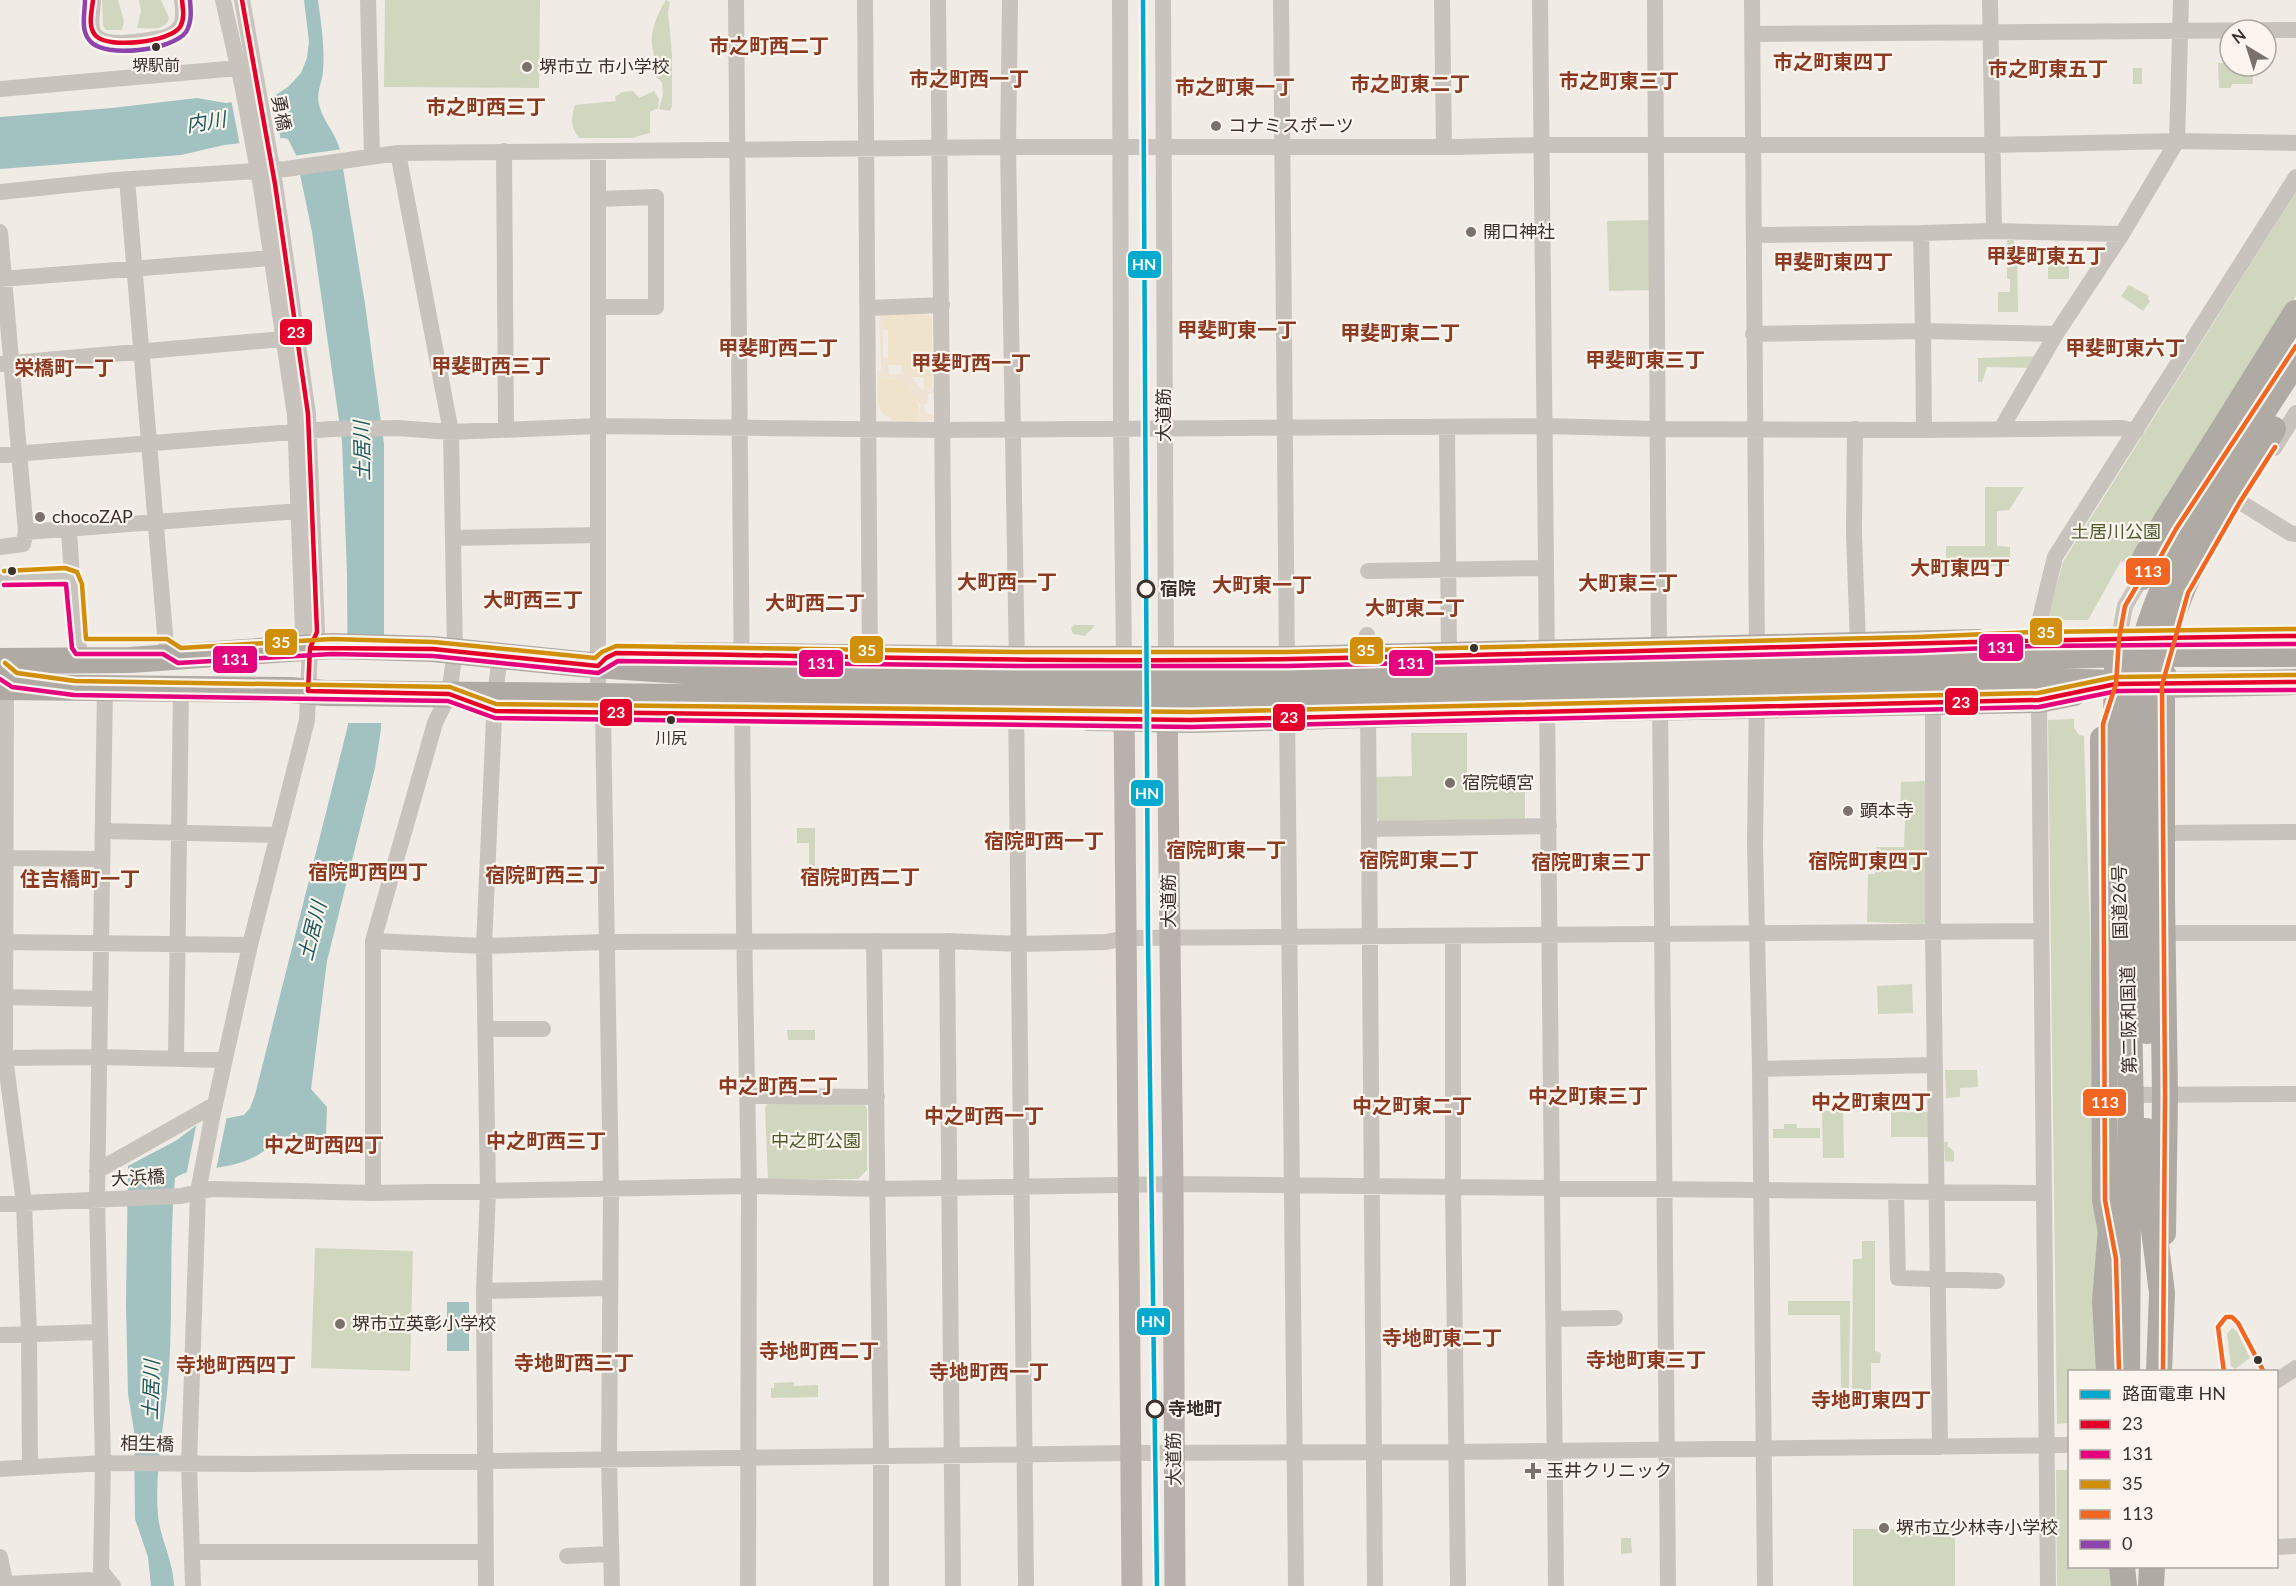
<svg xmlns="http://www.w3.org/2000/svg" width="2296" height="1586" font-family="Lato,'Noto Sans JP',sans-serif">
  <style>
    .green { fill: #d1d6bf }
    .sand { fill: #efe3cc }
    .plaza { fill: #eee3d5 }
    .water { fill: #a1c2c1 }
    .pier { fill: #f0ebe5 }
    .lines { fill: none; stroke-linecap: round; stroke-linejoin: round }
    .minor { stroke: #c9c3be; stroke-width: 16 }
    .major { stroke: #b8b1ad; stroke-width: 21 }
    .highway { stroke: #afaaa4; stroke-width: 26 }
    .highway-bridge { stroke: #afaaa4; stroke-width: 26 }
    .bus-1-casing { stroke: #fbf5ee; stroke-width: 9 }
    .bus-2-casing { stroke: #fbf5ee; stroke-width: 9 }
    .bus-3-casing { stroke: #fbf5ee; stroke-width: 9 }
    .bus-4-casing { stroke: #fbf5ee; stroke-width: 9 }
    .bus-5-casing { stroke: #fbf5ee; stroke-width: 9 }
    .bus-1 { stroke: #e4002b; stroke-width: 4.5 }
    .bus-2 { stroke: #e5007d; stroke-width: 4.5 }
    .bus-3 { stroke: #d18e09; stroke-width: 4.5 }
    .bus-4 { stroke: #f26522; stroke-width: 4.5 }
    .bus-5 { stroke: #8e44ad; stroke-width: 4.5 }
    .tram-1-casing { stroke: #fbf5ee; stroke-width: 9 }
    .tram-1 { stroke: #00a9ce; stroke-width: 4.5 }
    .bus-dot { fill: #3b302b; stroke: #fbf5ee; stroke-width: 2 }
    .poi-dot { fill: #7a716c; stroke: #fbf5ee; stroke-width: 2 }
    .stop-dot { fill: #fbf5ee; stroke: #3b302b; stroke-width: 3 }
    .labels { text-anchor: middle; stroke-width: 4.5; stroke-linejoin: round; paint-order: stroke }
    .bus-label { font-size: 16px; fill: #3b302b; stroke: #fbf5ee }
    .poi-label { font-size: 18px; fill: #3b302b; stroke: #fbf5ee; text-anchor: start }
    .street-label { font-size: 18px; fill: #3b302b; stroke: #fbf5ee }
    .park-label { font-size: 18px; fill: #4a5a2e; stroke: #fbf5ee }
    .stop-label { font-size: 18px; font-weight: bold; fill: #3b302b; stroke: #fbf5ee; text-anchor: start }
    .neighbourhood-label { font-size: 20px; font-weight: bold; fill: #8c3b22; stroke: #fbf5ee }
    .water-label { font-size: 20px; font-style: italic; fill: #1f5a5e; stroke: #fbf5ee }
    .line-badge { stroke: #fbf5ee; stroke-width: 2 }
    .badge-label { font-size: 16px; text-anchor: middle; font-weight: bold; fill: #fff }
  </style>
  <rect width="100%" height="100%" fill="#f0ebe5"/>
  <!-- green -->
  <path class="green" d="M102 0H118L124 21 122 30H106L103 26Z
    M139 0H161L169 18C165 32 149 28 137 28L141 11Z
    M385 0H540L539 88 384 87Z
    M666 0 670 2 668 13 672 54V106L670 111 659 109 663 95 662 82 653 74C656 63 654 56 652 45 650 31 658 12 666 0Z
    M2218 63H2230V66H2252L2253 84H2232L2231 88H2219Z
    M2133 68H2142V84H2133Z
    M633 91 639 98 654 91 659 99 658 108 650 112V133L632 138H579C570 126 571 119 575 105L616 101 615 97 622 92Z
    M2296 192V296L2129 565 2121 561 2088 620H2047L2063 562Z
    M1649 220 1651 290 1609 291 1607 221Z
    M2007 240H2014V247L2017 248 2018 312H1998V292H2010V279H2007Z
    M2048 265H2069V279H2048Z
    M2129 285 2149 296 2148 299 2150 301 2143 311 2121 296Z
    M2039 356 2032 368 1987 367 1982 382H1978V358Z
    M1985 487H2024L2009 510 1997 511V546L2010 547V566H1946V546H1985Z
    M1074 625H1095L1085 636 1073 634 1071 628Z
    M2074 719V728L2079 735 2084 736 2103 1371 2070 1372 2069 1423 2057 1424 2048 720Z
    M1411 733H1467V780L1525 779V819L1379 821 1375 816 1374 777 1412 776Z
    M1926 781 1927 921 1923 924 1867 922 1868 874H1875L1876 847H1904L1905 819H1900L1901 782Z
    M797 828H815V868H809V843H797Z
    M1912 984 1913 1013 1878 1014 1877 986Z
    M787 1030H815V1040H788Z
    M1945 1070H1977L1978 1087 1960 1088V1097L1946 1098Z
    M768 1103H863L867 1108V1170L858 1179 768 1180 765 1108Z
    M1822 1111H1843L1844 1158H1823Z
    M1891 1112H1931V1137H1891Z
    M1784 1124H1797V1128H1820V1138H1773V1129H1784Z
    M1944 1142H1948L1947 1146 1954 1151V1162L1945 1161Z
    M1862 1241H1875V1351L1881 1353 1880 1363H1871V1394H1852L1853 1259H1862Z
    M315 1248 413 1251 410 1371 311 1368Z
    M1788 1301H1850L1849 1388H1841L1840 1315H1788Z
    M2232 1328 2237 1331 2250 1358 2235 1369 2231 1366 2227 1334Z
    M794 1382V1386L818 1385V1397L771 1398V1388H774V1383Z
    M2056 1470H2069L2070 1566 2111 1567V1586H2057Z
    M1853 1529H1955V1586H1853Z
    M1621 1538H1631L1632 1553 1621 1554Z"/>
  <!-- sand -->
  <path class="sand" d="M926 313 932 318V388L924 389 923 377H911L902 365H888V330L883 329V318L886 314Z
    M878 377C907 378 921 392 919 421H891V418C874 414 878 392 878 377Z"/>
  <!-- plaza -->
  <path class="plaza" d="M879 313 886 314 883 318V357L887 358 889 374H901L902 365 921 389 936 388V392L928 394 927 402 929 403 924 404 925 413 936 415 931 420 919 421 920 404 905 385 893 378 878 377V370H881Z"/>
  <!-- water -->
  <path class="water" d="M304 0H318C321 23 325 47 323 71 322 84 315 94 320 108 324 122 336 134 340 150L365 304 384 444V634L381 729 375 768 327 961 311 1089 327 1107 326 1135 276 1140C255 1163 232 1166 202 1170 192 1172 183 1172 175 1178 169 1242 173 1306 169 1370 166 1418 154 1467 158 1515 160 1539 173 1559 174 1586H151L148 1557 135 1519 134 1431 128 1394 126 1305 128 1166 177 1140 198 1124 244 1115 250 1108 255 1095 348 725 347 574 342 441 312 232 296 155 288 139 283 138 224 145 181 155 0 169V117L112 108 197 98 226 103 274 96 288 87 301 73 307 58 309 42Z
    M447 1302H469V1351H447Z"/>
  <!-- pier -->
  <path class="pier" d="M272 94 281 141 240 146 231 99Z
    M343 149 346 167 297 174 293 156Z
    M344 635 387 636 385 723H345Z
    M227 1116 216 1170 186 1176 197 1121Z"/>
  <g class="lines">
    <!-- minor -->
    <path class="minor" d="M93 0C93 9 90 20 92 29 97 52 144 40 162 38 184 32 185 20 182 0
      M223 0 242 84 261 187 295 415 303 632 310 648
      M368 0 372 156
      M736 0 744 927 749 1186 748 1586
      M865 0 870 665
      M938 0 945 717
      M1010 0 1008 147 1017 668
      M1120 0 1121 427 1124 658
      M1163 0 1166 659
      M1281 0 1287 668
      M1442 0 1444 147
      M1540 0 1547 662
      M1655 0 1659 659
      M1752 0 1757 655
      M1990 0 1994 231 2122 234
      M1753 34 2296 30
      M0 89 249 67
      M504 151 506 430
      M598 152V696L603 714 611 1189 609 1460 612 1586
      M127 179 166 646
      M0 192 116 180 286 169 398 153 1008 147H1453L1541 145H1992L2177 141 2296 143
      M599 199 656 197V307H599
      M1994 231 1921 233 1923 331 2056 334 2001 429
      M0 232 26 532 23 544 0 547
      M1754 235 1921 233
      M0 279 271 258
      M869 308 942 305
      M1753 334 1923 331 1924 430
      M2056 334 2122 234 2177 141 2181 0
      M1 364 282 339
      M1447 427 1449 663
      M1855 429 1854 534 1858 645
      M2274 448 2296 413
      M0 455 331 429 397 428 451 432 598 426 941 430 1545 426 1658 429 1924 430 2122 428 2136 431
      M2240 502 2290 533 2296 534
      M69 530 72 578
      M26 532 299 511
      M453 538 598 535
      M1368 571 1544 568
      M0 579 65 575 72 578 75 585 77 631 79 647
      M1367 635V667
      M2035 639 2055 557 2296 177
      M2119 639 2125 606 2142 577 2157 563 2192 505
      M6 687 5 1057 24 1203 29 1334 30 1467
      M105 688 97 1200 103 1463 101 1571 113 1586
      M1933 692V931L1940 1447
      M1757 696 1755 843 1760 1069 1765 1586
      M1660 698 1668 1586
      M1547 700 1556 1586
      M2039 700 2048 1586
      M1016 701 1026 1586
      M1287 708 1296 1586
      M1368 708 1375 1586
      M1369 829 1549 826
      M103 831 278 835
      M2162 833 2296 832
      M7 858 102 859
      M2162 933H2296
      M1453 937V1187L1458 1586
      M373 941 484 946 605 942 947 941 1020 944 1106 942 1125 938 2040 931
      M874 941 881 1456V1586
      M947 941 953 1586
      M0 942 250 945
      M6 997 100 999
      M486 1029H543
      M0 1058 99 1057 224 1060
      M176 1058 181 689
      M1760 1069 1934 1065
      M2121 1095 2296 1094
      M748 1096 877 1097
      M97 1171 214 1105
      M1896 1192 1898 1278 1997 1281
      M373 1193V941L435 723 449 694 455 651 451 432 398 153
      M0 1204 181 1196 211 1189 373 1193 749 1186 878 1189 1173 1184 2044 1193
      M484 1291 609 1288
      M1553 1319 1615 1318
      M0 1335 100 1332
      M2276 1381 2296 1368
      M0 1469 103 1463 251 1464 1131 1453 1456 1452 2070 1445
      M2276 1547 2296 1546
      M192 1552H485
      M567 1556 611 1554
      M0 1557 6 1586
      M5 1584 90 1580 105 1586
      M193 1586 189 1464 198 1192 212 1118 250 945 307 720 310 648 317 632 308 414 275 184 242 0
      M486 1586 484 1291 488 1191 484 946 495 694 500 656"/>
    <!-- major -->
    <path class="major" d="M1167 704 1173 1184 1175 1586
      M1124 705 1132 1586"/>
    <!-- highway -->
    <path class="highway" d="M2142 577 2145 558 2166 521 2296 313
      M677 655 1017 659H1287L1978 642
      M0 661 130 660 332 646 433 649 580 664 714 673 945 676 1102 681 1351 674 1860 664 2118 654H2296
      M0 687 290 690 325 693 1102 702 1190 697 1933 683 2086 682 2162 685 2296 682
      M1089 718 1191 720 1547 710 2039 700 2074 693
      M2103 739 2105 1200 2110 1227
      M2115 761 2117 669
      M2163 1233 2165 1095 2162 898V685L2164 676
      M2151 1586 2152 1566"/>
    <!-- highway-bridge -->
    <path class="highway-bridge" d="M2142 795C2142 704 2165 615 2208 535 2228 499 2251 464 2273 429
      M2147 1031V864L2152 777
      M2146 1131 2151 1206 2162 1293 2159 1372
      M2109 1372 2105 1301 2113 1204
      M2127 1372 2128 1214 2131 1119 2125 787C2126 724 2134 663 2157 604 2190 516 2246 439 2296 360
      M2122 1566 2124 1586"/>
    <defs>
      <path id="bus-1" d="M93 0C92 11 87 27 96 36 109 49 170 42 180 27 185 19 183 9 182 0
        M242 0 275 184 308 414 317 632 310 648 308 691 449 694 495 711 1191 720 2039 700 2116 684 2296 682
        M310 648 433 649 598 666 606 658 616 653C841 656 1066 663 1291 659 1626 653 1961 640 2296 636"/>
      <path id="bus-2" d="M4 585 66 584 72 648 76 654H163L178 663 332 654 433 656 598 673 618 661 1017 666H1287L1917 651 2035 646 2296 644
        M0 679 12 687 74 695 448 701 495 718 1191 727 2039 707 2117 691 2296 690"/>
      <path id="bus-3" d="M4 571 65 568 77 572 82 584 86 639H167L181 648 332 639 434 642 595 658 602 652 616 646 1017 652H1287L1917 637 2035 632 2296 629
        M5 663 17 673 75 681 450 687 496 704 1191 712 2038 693 2115 677 2296 675"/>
      <path id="bus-4" d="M2119 1372 2116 1259 2105 1200 2103 724 2116 684 2119 639 2125 606 2142 577 2157 563 2176 529 2296 346
        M2163 1372 2165 1095 2162 685 2188 593 2240 502 2275 447
        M2224 1372 2218 1327 2226 1317H2232L2238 1323 2264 1372"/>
      <path id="bus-5" d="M85 0C85 13 80 30 90 41 105 59 173 50 186 32 192 22 191 11 190 0"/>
    </defs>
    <!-- bus-1 casing -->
    <use href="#bus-1" class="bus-1-casing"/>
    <!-- bus-2 casing -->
    <use href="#bus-2" class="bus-2-casing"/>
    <!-- bus-3 casing -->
    <use href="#bus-3" class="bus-3-casing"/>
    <!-- bus-4 casing -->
    <use href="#bus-4" class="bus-4-casing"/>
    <!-- bus-5 casing -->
    <use href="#bus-5" class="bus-5-casing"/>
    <!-- bus-1 -->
    <use href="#bus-1" class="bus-1"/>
    <!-- bus-2 -->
    <use href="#bus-2" class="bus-2"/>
    <!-- bus-3 -->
    <use href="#bus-3" class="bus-3"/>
    <!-- bus-4 -->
    <use href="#bus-4" class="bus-4"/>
    <!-- bus-5 -->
    <use href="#bus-5" class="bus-5"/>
    <defs>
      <path id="tram-1" d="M1143 0 1148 938 1157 1586"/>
    </defs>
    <!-- tram-1 casing -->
    <use href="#tram-1" class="tram-1-casing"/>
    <!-- tram-1 -->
    <use href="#tram-1" class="tram-1"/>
  </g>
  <!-- markers -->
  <g class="bus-dot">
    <circle cx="156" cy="47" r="5"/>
    <circle cx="12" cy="571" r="5"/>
    <circle cx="1474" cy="648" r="5"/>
    <circle cx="671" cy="720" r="5"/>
    <circle cx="2258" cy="1360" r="5"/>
  </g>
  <g class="poi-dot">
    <circle cx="527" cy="67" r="6"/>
    <circle cx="1216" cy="126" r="6"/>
    <circle cx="1471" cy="232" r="6"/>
    <circle cx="40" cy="517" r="6"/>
    <circle cx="1450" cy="783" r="6"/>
    <circle cx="1848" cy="811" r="6"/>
    <circle cx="340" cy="1324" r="6"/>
    <path d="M1530 1462h6v6h6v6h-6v6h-6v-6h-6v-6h6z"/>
    <circle cx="1884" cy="1528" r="6"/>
  </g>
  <g class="stop-dot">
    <circle cx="1146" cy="589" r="8"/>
    <circle cx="1155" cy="1409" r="8"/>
  </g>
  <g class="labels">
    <!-- bus labels -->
    <g class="bus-label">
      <text x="156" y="71">堺駅前</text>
      <text x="671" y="744">川尻</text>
    </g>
    <!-- poi labels -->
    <g class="poi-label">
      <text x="539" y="73">堺市立 市小学校</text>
      <text x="1228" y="132">コナミスポーツ</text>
      <text x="1483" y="238">開口神社</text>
      <text x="52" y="523">chocoZAP</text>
      <text x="1462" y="789">宿院頓宮</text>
      <text x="1860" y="817">顕本寺</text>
      <text x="352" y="1330">堺市立英彰小学校</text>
      <text x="1546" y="1477">玉井クリニック</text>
      <text x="1896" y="1534">堺市立少林寺小学校</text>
    </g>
    <!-- street labels -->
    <g class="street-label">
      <text transform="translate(281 113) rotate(79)" y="6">勇橋</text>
      <text transform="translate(1164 415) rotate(-90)" y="6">大道筋</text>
      <text transform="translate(1169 901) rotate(-90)" y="6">大道筋</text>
      <text transform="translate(2120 902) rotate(-91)" y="6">国道26号</text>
      <text transform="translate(2129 1020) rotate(-91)" y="6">第二阪和国道</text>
      <text transform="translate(138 1178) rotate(-3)" y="6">大浜橋</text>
      <text transform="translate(147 1444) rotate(1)" y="6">相生橋</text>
      <text transform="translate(1174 1459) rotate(-91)" y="6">大道筋</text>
    </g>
    <!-- park labels -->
    <g class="park-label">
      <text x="2116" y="538">土居川公園</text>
      <text x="816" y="1147">中之町公園</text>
    </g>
    <!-- stop labels -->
    <g class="stop-label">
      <text x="1160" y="595">宿院</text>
      <text x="1168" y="1415">寺地町</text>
    </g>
    <!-- neighbourhood labels -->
    <g class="neighbourhood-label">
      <text x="769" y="53">市之町西二丁</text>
      <text x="1833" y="69">市之町東四丁</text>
      <text x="2048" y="76">市之町東五丁</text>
      <text x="969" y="86">市之町西一丁</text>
      <text x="1619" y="88">市之町東三丁</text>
      <text x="1410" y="91">市之町東二丁</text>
      <text x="1235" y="94">市之町東一丁</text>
      <text x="486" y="114">市之町西三丁</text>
      <text x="2046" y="263">甲斐町東五丁</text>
      <text x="1833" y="269">甲斐町東四丁</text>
      <text x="1237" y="337">甲斐町東一丁</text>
      <text x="1400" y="340">甲斐町東二丁</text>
      <text x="778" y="355">甲斐町西二丁</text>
      <text x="2125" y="355">甲斐町東六丁</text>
      <text x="1645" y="367">甲斐町東三丁</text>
      <text x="971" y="370">甲斐町西一丁</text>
      <text x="491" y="373">甲斐町西三丁</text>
      <text x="64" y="375">栄橋町一丁</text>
      <text x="1960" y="575">大町東四丁</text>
      <text x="1007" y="589">大町西一丁</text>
      <text x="1628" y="590">大町東三丁</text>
      <text x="1262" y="592">大町東一丁</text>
      <text x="533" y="607">大町西三丁</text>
      <text x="815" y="610">大町西二丁</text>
      <text x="1415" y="615">大町東二丁</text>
      <text x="1044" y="848">宿院町西一丁</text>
      <text x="1226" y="857">宿院町東一丁</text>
      <text x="1419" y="867">宿院町東二丁</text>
      <text x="1868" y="868">宿院町東四丁</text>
      <text x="1591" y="869">宿院町東三丁</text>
      <text x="368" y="879">宿院町西四丁</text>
      <text x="545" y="882">宿院町西三丁</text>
      <text x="860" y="884">宿院町西二丁</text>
      <text x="80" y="886">住吉橋町一丁</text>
      <text x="778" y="1093">中之町西二丁</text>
      <text x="1588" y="1103">中之町東三丁</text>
      <text x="1871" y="1109">中之町東四丁</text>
      <text x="1412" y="1113">中之町東二丁</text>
      <text x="984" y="1123">中之町西一丁</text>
      <text x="546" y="1148">中之町西三丁</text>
      <text x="324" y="1152">中之町西四丁</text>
      <text x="1442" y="1345">寺地町東二丁</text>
      <text x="819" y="1358">寺地町西二丁</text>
      <text x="1646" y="1367">寺地町東三丁</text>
      <text x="574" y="1370">寺地町西三丁</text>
      <text x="236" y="1372">寺地町西四丁</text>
      <text x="989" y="1379">寺地町西一丁</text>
      <text x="1871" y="1407">寺地町東四丁</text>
    </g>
    <!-- water labels -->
    <g class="water-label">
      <text transform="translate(206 122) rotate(-9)" y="7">内川</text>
      <text transform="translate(362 451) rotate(-91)" y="7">土居川</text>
      <text transform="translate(312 931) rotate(-76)" y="7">土居川</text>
      <text transform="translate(151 1390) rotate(-88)" y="7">土居川</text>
    </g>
  </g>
  <g class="line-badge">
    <rect x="1127" y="250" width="35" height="29" rx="6" fill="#00a9ce"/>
    <rect x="279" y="318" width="34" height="28" rx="6" fill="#e4002b"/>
    <rect x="2125" y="557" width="46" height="29" rx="6" fill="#f26522"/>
    <rect x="2029" y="617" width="34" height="29" rx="6" fill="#d18e09"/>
    <rect x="264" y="628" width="34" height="28" rx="6" fill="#d18e09"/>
    <rect x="1978" y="633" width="46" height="29" rx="6" fill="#e5007d"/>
    <rect x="849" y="635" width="35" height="29" rx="6" fill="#d18e09"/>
    <rect x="1349" y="636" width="35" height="29" rx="6" fill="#d18e09"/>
    <rect x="212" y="645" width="46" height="29" rx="6" fill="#e5007d"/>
    <rect x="1388" y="649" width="46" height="28" rx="6" fill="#e5007d"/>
    <rect x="798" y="649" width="46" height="29" rx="6" fill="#e5007d"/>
    <rect x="1944" y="687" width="35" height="29" rx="6" fill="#e4002b"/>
    <rect x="599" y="698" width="34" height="29" rx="6" fill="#e4002b"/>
    <rect x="1272" y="703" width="34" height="29" rx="6" fill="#e4002b"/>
    <rect x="1130" y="779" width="34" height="28" rx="6" fill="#00a9ce"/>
    <rect x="2082" y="1088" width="45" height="29" rx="6" fill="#f26522"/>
    <rect x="1136" y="1307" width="35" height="29" rx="6" fill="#00a9ce"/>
  </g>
  <g class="badge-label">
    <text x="1144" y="270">HN</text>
    <text x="296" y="338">23</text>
    <text x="2148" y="577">113</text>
    <text x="2046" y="638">35</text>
    <text x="281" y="648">35</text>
    <text x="2001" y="653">131</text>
    <text x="867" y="656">35</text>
    <text x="1366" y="656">35</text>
    <text x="235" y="665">131</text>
    <text x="1411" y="669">131</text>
    <text x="821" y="669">131</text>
    <text x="1961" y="708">23</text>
    <text x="616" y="718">23</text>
    <text x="1289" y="723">23</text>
    <text x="1147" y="799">HN</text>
    <text x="2105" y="1108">113</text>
    <text x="1153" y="1327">HN</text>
  </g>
  <!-- legend -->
  <rect x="2068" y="1370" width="210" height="198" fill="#fbf5ee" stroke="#aea6a0" stroke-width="1.5"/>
  <rect x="2080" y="1390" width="30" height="9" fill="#00a9ce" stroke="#aea6a0" stroke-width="1.5"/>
  <text x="2122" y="1400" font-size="18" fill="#3b302b">路面電車 HN</text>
  <rect x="2080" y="1420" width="30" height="9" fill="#e4002b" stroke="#aea6a0" stroke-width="1.5"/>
  <text x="2122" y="1430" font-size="18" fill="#3b302b">23</text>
  <rect x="2080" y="1450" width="30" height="9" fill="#e5007d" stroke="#aea6a0" stroke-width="1.5"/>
  <text x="2122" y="1460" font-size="18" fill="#3b302b">131</text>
  <rect x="2080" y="1480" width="30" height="9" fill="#d18e09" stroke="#aea6a0" stroke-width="1.5"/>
  <text x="2122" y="1490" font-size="18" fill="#3b302b">35</text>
  <rect x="2080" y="1510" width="30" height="9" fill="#f26522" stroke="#aea6a0" stroke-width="1.5"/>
  <text x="2122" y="1520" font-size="18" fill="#3b302b">113</text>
  <rect x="2080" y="1540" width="30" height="9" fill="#8e44ad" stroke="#aea6a0" stroke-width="1.5"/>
  <text x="2122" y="1550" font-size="18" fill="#3b302b">0</text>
  <!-- north arrow -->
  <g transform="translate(2248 48) rotate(322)"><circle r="28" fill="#fbf5ee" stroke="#aea6a0" stroke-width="1.5"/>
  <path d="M0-4.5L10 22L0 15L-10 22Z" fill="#7a716c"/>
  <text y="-9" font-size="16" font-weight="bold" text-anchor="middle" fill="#3b302b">N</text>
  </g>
</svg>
